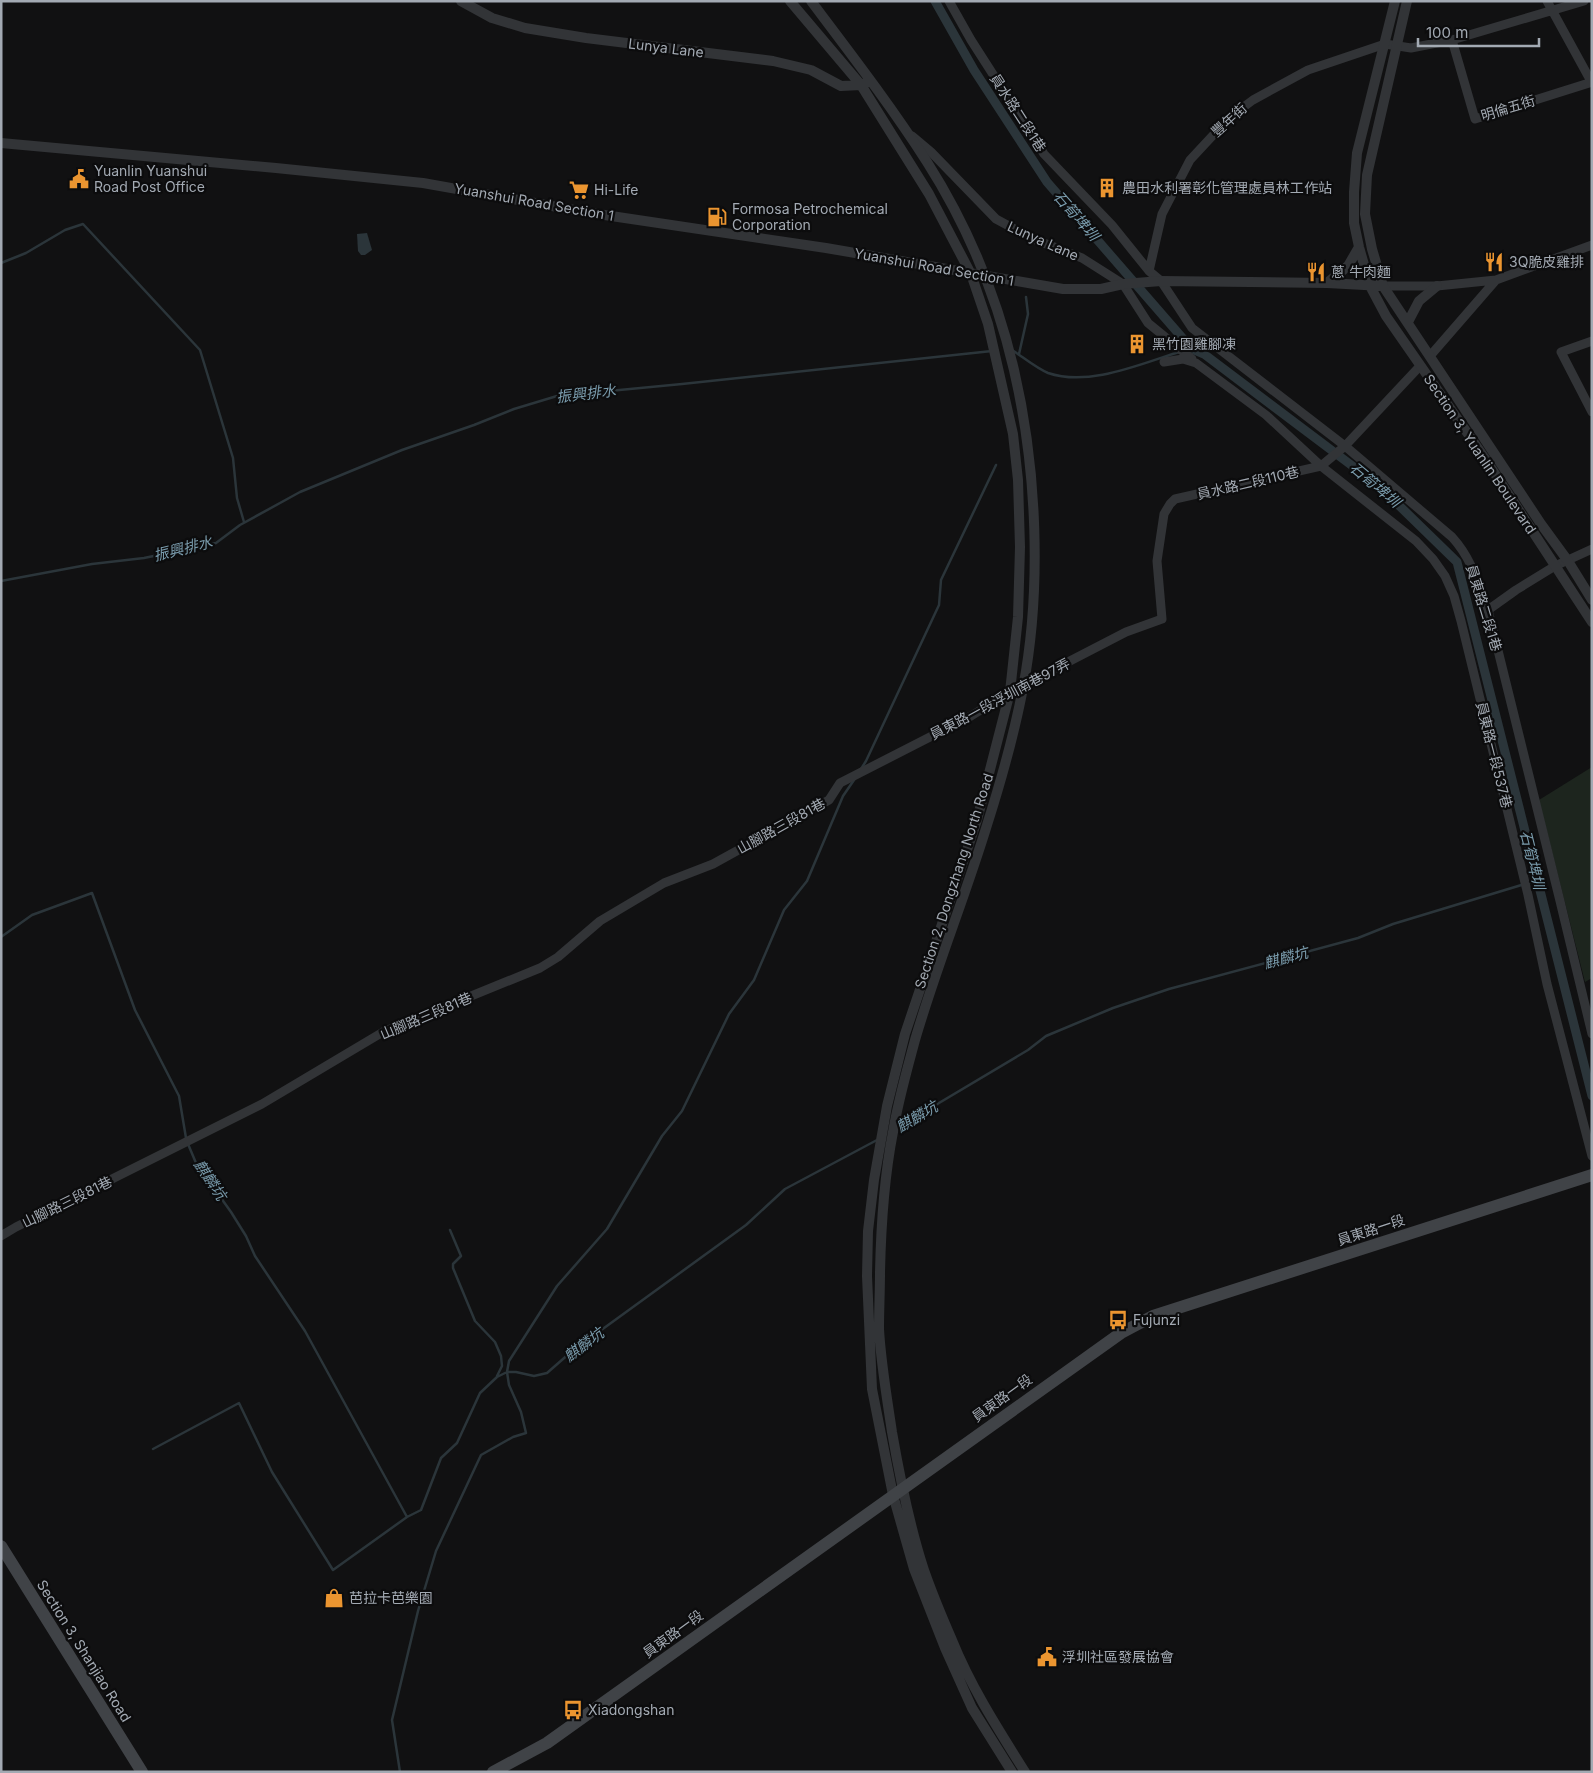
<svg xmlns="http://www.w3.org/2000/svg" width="1593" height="1773" font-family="Inter,'Noto Sans TC',sans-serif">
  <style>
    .green { fill: #1d251e }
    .water { fill: #2b353a }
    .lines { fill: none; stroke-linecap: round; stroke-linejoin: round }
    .stream { stroke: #2b353a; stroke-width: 2.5 }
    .canal { stroke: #2b353a; stroke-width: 9 }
    .minor { stroke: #323437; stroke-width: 9 }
    .tertiary { stroke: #323437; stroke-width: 10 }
    .secondary { stroke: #404347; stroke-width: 12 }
    .labels { text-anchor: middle; stroke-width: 4.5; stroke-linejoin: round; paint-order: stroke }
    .street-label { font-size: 14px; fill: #a3aab3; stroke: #0c0c0d }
    .poi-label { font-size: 14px; fill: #a3aab3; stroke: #0c0c0d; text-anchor: start }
    .water-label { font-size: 15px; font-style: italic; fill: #7a9cad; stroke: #0c0c0d }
  </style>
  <rect width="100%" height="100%" fill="#111112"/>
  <!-- green -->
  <path class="green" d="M1592 767V978L1585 982 1539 800Z"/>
  <!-- water -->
  <path class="water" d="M367 233 372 250 365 255H361L358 251 357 234Z"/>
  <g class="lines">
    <!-- stream -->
    <path class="stream" d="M1 263 26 253 65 230 83 224 200 350 233 458 237 498 244 522
      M1012 350C1023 357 1036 368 1048 373 1089 387 1140 364 1179 352
      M1019 354 1028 314 1026 297
      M1 581 92 564 144 558 216 543 240 525 300 492 402 450 474 425 514 409 557 396 682 384 992 351
      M861 769 866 761 939 605 941 580 996 465
      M1 937 32 915 92 893 135 1010 179 1096 186 1138
      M897 1128 1028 1050 1046 1036 1113 1008 1169 989 1358 938 1393 924 1538 880
      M188 1144 196 1163 231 1212 246 1236 255 1256 305 1331 407 1517 421 1510 441 1458 457 1443 480 1393 497 1377 507 1372H516L534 1376 547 1373 571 1352 746 1225 785 1189 877 1140
      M450 1230 461 1256 453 1264V1268L475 1321 495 1342 501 1356 502 1366 497 1376
      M153 1449 239 1403 272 1472 333 1570 407 1517
      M400 1772 392 1720 418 1611 436 1551 481 1455 513 1437 526 1433 521 1412 509 1385 507 1372 509 1361 557 1286 607 1229 662 1136 682 1111 729 1014 754 980 784 910 807 881 843 796 854 780"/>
    <!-- canal -->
    <path class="canal" d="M935 1 974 70 1047 182 1192 349 1204 354 1379 486 1457 562 1592 1096"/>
    <!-- minor -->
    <path class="minor" d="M949 1 971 40 1044 154 1112 225 1149 271 1161 281 1192 328 1345 446 1452 537C1472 559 1478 583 1488 610L1560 901 1592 1034
      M1547 1 1592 83
      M1452 40 1475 119 1592 82
      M912 136 931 152 996 219 1031 238 1082 258 1123 284 1148 323 1192 359
      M1149 271 1162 214 1190 160 1230 117 1253 100 1308 70 1385 44 1411 48 1452 40 1584 1
      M1383 286H1437L1496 280 1592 245
      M1592 341 1561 352 1592 412
      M1430 356 1496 280
      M1164 362 1183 359 1196 363 1266 415 1321 466 1416 541 1433 559 1445 576 1454 596 1461 621 1528 895 1547 984 1592 1156
      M1488 610 1516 590 1555 566 1592 549
      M1 1236 16 1227 262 1104 383 1032 540 968 558 957 600 921 664 883 713 864 829 800 840 783 971 716 1010 692 1126 632 1162 619 1157 561 1164 514 1170 504 1175 499 1321 466 1345 446 1420 366"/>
    <!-- tertiary -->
    <path class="tertiary" d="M461 1 492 18 525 28 586 38 773 61 811 70 841 86 861 85 866 83
      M790 1 861 85 929 194 971 274 988 324 1013 434 1018 480 1020 547 1018 617 1010 692 977 820 905 1034 887 1106 874 1180 868 1231 867 1276 872 1389 893 1495 914 1569 945 1648 972 1708 1012 1772
      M811 1C851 54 891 106 927 162 967 225 997 297 1014 370 1037 469 1042 588 1023 688 1014 735 1001 781 987 825 965 897 936 968 915 1040 907 1070 898 1101 893 1132 884 1178 881 1225 880 1272 880 1291 879 1310 879 1329 881 1364 887 1398 892 1432 900 1478 909 1525 924 1570 932 1593 942 1617 952 1640 971 1687 998 1729 1025 1772
      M1395 1 1357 153 1354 192V223L1359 247 1370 286 1386 316 1484 457 1592 622
      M1407 1 1367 175 1365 214 1372 249 1383 286 1541 524 1568 561 1592 600
      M1 143 276 168 423 183 591 213 826 248 1063 289H1101L1123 284 1161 281 1327 283 1383 286
      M1327 283 1348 266 1359 247
      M1408 322 1419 301 1437 286"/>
    <!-- secondary -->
    <path class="secondary" d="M1 1546 142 1772
      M493 1772 547 1743 1121 1333 1153 1316 1181 1307 1592 1175"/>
  </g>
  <!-- icons -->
  <defs>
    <symbol id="civic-bare" viewBox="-9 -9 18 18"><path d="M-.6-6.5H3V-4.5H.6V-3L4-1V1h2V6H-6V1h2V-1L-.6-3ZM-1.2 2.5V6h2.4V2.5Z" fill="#eb9530" stroke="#0c0c0d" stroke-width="2.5" paint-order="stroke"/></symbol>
    <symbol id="building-bare" viewBox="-9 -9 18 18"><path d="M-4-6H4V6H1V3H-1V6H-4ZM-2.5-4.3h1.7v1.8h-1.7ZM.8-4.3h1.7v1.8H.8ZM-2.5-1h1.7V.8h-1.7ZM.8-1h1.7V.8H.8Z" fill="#eb9530" stroke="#0c0c0d" stroke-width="2.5" paint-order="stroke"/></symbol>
    <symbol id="supermarket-bare" viewBox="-9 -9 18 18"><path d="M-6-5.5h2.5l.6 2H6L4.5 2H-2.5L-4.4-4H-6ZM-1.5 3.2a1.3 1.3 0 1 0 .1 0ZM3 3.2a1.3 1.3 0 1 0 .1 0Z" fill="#eb9530" stroke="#0c0c0d" stroke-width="2.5" paint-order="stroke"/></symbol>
    <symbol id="fuel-bare" viewBox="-9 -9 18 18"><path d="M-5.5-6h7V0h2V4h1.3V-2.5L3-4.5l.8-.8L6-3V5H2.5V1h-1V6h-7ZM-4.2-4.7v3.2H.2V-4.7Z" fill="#eb9530" stroke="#0c0c0d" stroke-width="2.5" paint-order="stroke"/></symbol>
    <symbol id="restaurant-bare" viewBox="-9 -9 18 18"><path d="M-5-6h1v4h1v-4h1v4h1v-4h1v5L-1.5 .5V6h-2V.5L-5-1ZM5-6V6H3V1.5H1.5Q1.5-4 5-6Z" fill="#eb9530" stroke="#0c0c0d" stroke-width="2.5" paint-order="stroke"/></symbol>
    <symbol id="bus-bare" viewBox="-9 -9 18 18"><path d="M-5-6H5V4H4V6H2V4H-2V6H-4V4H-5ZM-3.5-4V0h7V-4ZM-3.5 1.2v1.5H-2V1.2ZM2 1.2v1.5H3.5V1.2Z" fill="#eb9530" stroke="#0c0c0d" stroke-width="2.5" paint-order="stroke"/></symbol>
    <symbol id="shop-bare" viewBox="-9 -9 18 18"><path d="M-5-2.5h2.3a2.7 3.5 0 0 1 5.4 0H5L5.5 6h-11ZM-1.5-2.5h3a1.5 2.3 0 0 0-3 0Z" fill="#eb9530" stroke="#0c0c0d" stroke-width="2.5" paint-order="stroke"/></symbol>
  </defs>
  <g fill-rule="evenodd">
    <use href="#civic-bare" x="65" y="165" width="28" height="28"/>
    <use href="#building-bare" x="1093" y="174" width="28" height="28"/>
    <use href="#supermarket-bare" x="565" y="176" width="28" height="28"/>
    <use href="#fuel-bare" x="703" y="203" width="28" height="28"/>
    <use href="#restaurant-bare" x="1480" y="248" width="28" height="28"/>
    <use href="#restaurant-bare" x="1302" y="258" width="28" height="28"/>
    <use href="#building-bare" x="1123" y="330" width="28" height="28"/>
    <use href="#bus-bare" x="1104" y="1306" width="28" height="28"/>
    <use href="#shop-bare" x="320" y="1584" width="28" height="28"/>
    <use href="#civic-bare" x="1033" y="1643" width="28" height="28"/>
    <use href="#bus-bare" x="559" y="1696" width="28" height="28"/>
  </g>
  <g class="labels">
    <!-- street labels -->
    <g class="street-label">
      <text transform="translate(666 48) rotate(7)" y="5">Lunya Lane</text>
      <text transform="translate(1508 108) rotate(-17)" y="5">明倫五街</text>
      <text transform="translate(1018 113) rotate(57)" y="5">員水路二段1巷</text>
      <text transform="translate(1229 120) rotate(-42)" y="5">豐年街</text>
      <text transform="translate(534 202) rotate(10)" y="5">Yuanshui Road Section 1</text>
      <text transform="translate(1043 241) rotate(24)" y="5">Lunya Lane</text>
      <text transform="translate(934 267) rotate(10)" y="5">Yuanshui Road Section 1</text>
      <text transform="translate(1480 454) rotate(56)" y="5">Section 3, Yuanlin Boulevard</text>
      <text transform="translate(1248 483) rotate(-13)" y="5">員水路二段110巷</text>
      <text transform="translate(1484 608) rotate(73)" y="5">員東路二段1巷</text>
      <text transform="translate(1000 699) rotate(-28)" y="5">員東路一段浮圳南巷97弄</text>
      <text transform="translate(1494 755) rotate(76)" y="5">員東路一段537巷</text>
      <text transform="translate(781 826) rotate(-29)" y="5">山腳路三段81巷</text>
      <text transform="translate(954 881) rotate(-72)" y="5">Section 2, Dongzhang North Road</text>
      <text transform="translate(426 1016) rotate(-23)" y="5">山腳路三段81巷</text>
      <text transform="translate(67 1202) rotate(-26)" y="5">山腳路三段81巷</text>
      <text transform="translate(1371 1230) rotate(-18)" y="5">員東路一段</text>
      <text transform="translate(1002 1398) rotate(-36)" y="5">員東路一段</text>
      <text transform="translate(673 1634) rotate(-36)" y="5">員東路一段</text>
      <text transform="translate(84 1651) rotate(58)" y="5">Section 3, Shanjiao Road</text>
    </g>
    <!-- poi labels -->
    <g class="poi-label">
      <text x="94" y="176">Yuanlin Yuanshui<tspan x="94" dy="16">Road Post Office</tspan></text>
      <text x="1122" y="193">農田水利署彰化管理處員林工作站</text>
      <text x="594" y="195">Hi-Life</text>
      <text x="732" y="214">Formosa Petrochemical<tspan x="732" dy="16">Corporation</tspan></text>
      <text x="1509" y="267">3Q脆皮雞排</text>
      <text x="1331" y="277">蔥 牛肉麵</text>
      <text x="1152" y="349">黑竹園雞腳凍</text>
      <text x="1133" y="1325">Fujunzi</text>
      <text x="349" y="1603">芭拉卡芭樂園</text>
      <text x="1062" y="1662">浮圳社區發展協會</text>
      <text x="588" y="1715">Xiadongshan</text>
    </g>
    <!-- water labels -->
    <g class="water-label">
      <text transform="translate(1076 216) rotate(49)" y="5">石筍埤圳</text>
      <text transform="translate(586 394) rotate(-7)" y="5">振興排水</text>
      <text transform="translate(1375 485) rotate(40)" y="5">石筍埤圳</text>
      <text transform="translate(183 549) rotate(-14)" y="5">振興排水</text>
      <text transform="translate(1532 860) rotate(76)" y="5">石筍埤圳</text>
      <text transform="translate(1286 958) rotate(-15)" y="5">麒麟坑</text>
      <text transform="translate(917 1117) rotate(-31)" y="5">麒麟坑</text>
      <text transform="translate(210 1180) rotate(56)" y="5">麒麟坑</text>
      <text transform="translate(584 1345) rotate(-37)" y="5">麒麟坑</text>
    </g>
  </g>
  <!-- border -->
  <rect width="1593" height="1773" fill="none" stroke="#a3aab3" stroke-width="5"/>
  <!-- scale -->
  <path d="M1418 38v8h121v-8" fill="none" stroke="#a3aab3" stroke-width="2.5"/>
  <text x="1426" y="38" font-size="15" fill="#a3aab3" stroke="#0c0c0d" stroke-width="4" paint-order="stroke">100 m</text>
</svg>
